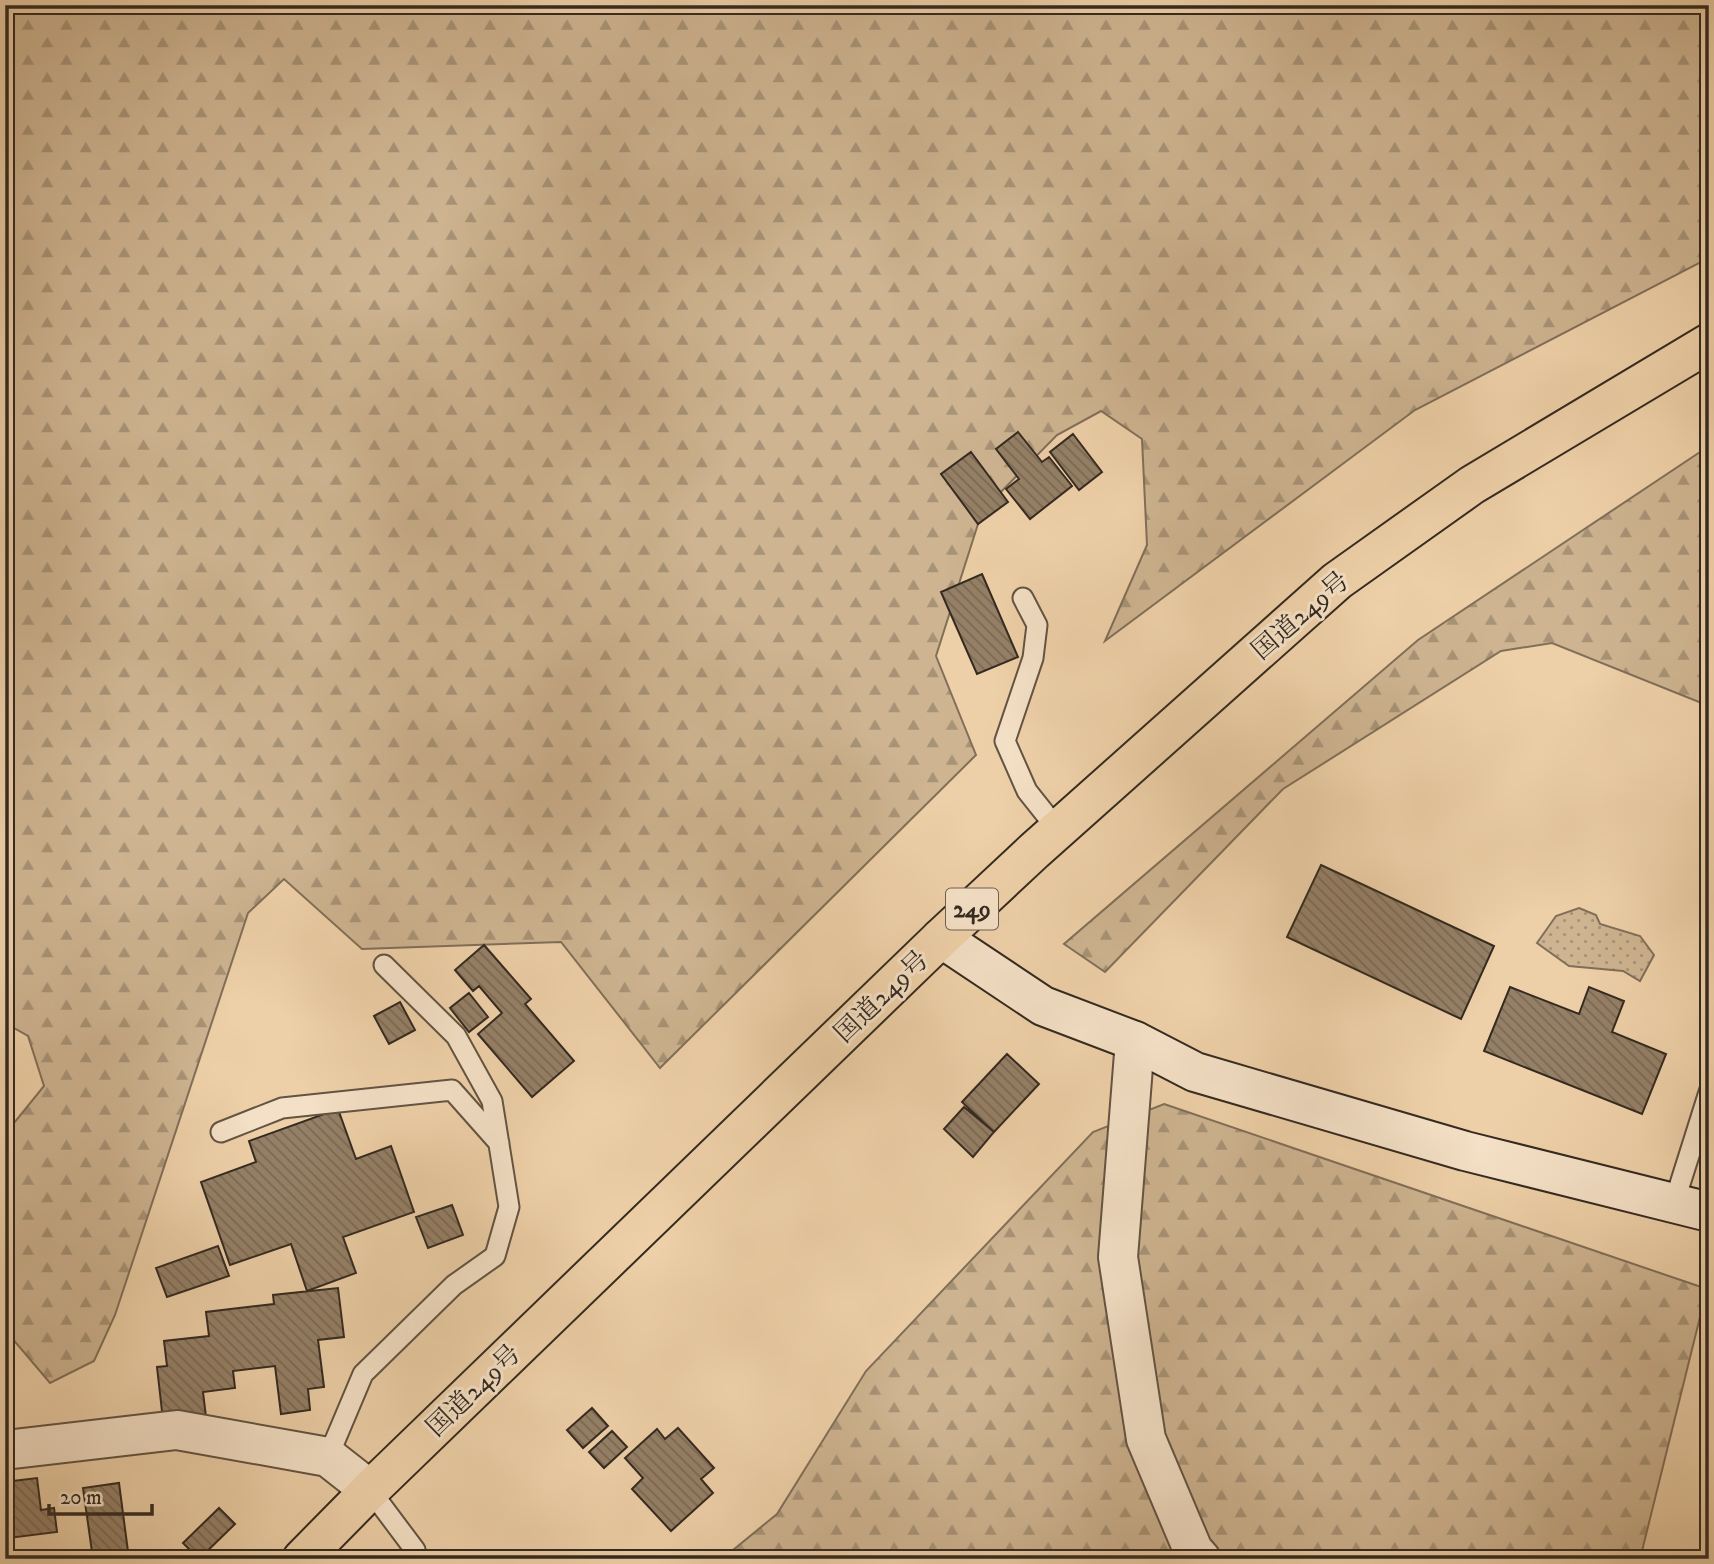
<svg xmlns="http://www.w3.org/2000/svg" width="1714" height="1564" font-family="'IM FELL DW Pica','Noto Serif JP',serif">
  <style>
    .grass { fill: url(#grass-dots); stroke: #816f59; stroke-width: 2 }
    .forest { fill: url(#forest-firs); stroke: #816f59; stroke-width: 2 }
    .building { fill: url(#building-back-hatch); stroke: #342a21; stroke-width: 2 }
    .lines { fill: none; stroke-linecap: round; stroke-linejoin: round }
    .lane-casing { stroke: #625443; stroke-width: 23 }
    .street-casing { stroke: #625443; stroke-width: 42 }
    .secondary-casing { stroke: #342a21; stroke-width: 42 }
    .highway-casing { stroke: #342a21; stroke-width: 42 }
    .lane { stroke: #f4e0c6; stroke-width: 19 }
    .street { stroke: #f4e0c6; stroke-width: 38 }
    .secondary { stroke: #f4e0c6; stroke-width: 38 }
    .highway { stroke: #eed0a8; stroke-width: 38 }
    .labels { text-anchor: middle; stroke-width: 6; stroke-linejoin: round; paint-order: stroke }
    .shield { fill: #f4e0c6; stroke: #6e6152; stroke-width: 2 }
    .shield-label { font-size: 24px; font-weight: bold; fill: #342a21 }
    .street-label { font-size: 26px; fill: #342a21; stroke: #f4e0c6 }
  </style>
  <defs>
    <pattern id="grass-dots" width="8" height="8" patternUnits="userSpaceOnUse" patternTransform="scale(1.75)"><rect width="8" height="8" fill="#ceb491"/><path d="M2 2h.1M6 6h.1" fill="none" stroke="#a89376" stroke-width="1.8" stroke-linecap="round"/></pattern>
    <pattern id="forest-firs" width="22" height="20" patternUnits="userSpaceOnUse" patternTransform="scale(1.75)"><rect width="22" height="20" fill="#ceb491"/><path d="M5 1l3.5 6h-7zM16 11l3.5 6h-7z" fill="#a89376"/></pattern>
    <pattern id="building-back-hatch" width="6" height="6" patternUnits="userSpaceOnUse" patternTransform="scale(1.75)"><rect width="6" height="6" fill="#958067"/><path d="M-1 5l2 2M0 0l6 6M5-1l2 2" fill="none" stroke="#7a6954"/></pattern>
  </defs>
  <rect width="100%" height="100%" fill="#eed0a8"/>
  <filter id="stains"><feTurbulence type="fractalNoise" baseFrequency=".00286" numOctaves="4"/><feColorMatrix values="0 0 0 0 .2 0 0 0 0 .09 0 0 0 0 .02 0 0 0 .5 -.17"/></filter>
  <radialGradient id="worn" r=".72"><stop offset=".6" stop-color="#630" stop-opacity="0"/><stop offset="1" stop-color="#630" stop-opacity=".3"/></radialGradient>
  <!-- grass -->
  <path class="grass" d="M1579 908 1596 915 1600 924 1640 936 1654 955 1640 981 1623 971 1569 966 1537 943 1556 916Z"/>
  <!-- forest -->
  <path class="forest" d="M5 5H1702L1709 40V258L1415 410 1105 641 1147 545 1142 439 1101 411 1057 435 984 509 978 524 936 656 976 755 660 1068 561 942 362 949 284 879 248 913 115 1315 94 1361 50 1383 5 1330V1134L44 1086 28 1036 5 1023Z
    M1709 446V706L1552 643 1501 651 1283 789 1105 972 1064 944 1418 640Z
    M1164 1104 1707 1289 1640 1559H722L777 1514 866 1371 1093 1132Z"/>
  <!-- building -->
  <path class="building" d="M1018 432 1042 462 1049 457 1072 486 1030 519 1006 489 1019 479 996 449Z
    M1073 434 1102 472 1079 490 1050 452Z
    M971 452 1008 502 978 524 941 474Z
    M982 574 1018 657 977 674 941 592Z
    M1321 865 1494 946 1461 1019 1287 937Z
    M484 945 531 999 525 1004 574 1061 532 1097 478 1034 502 1013 479 986 473 991 455 970Z
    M1510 987 1579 1014 1589 987 1624 1001 1612 1032 1666 1054 1642 1114 1484 1051Z
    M469 993 488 1017 469 1032 450 1008Z
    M400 1002 415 1030 389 1044 374 1016Z
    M1007 1054 1039 1084 994 1132 962 1102Z
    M964 1107 994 1132 973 1157 944 1129Z
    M338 1109 356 1159 391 1146 414 1212 343 1237 356 1273 307 1291 291 1244 230 1265 201 1182 256 1162 249 1141Z
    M452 1205 463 1235 428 1248 416 1217Z
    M218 1246 229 1276 167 1297 156 1268Z
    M338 1288 344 1337 318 1340 324 1387 308 1389 310 1410 281 1414 275 1366 233 1371 235 1388 203 1392 207 1425 164 1429 157 1367 167 1366 164 1341 209 1336 206 1312 274 1304 273 1295Z
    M592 1408 608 1426 583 1448 567 1430Z
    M678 1428 714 1468 701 1479 713 1493 671 1531 632 1489 643 1478 625 1458 657 1429 665 1439Z
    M612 1431 627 1447 604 1468 589 1452Z
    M37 1478 41 1510 54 1508 57 1532 9 1538 8 1528H5V1482Z
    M119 1483 129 1559H93L83 1488Z
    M219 1508 235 1524 199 1559 183 1543Z"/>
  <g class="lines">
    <defs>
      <path id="lane" d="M1023 598 1037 625 1033 658 1005 741 1027 791 1058 830
        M221 1132 282 1108 452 1090 499 1143
        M1674 1203 1709 1092
        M328 1457 363 1374 454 1285 495 1256 509 1207 492 1101 456 1036 384 965
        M370 1490 415 1550 409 1559"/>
      <path id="street" d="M1135 1041 1118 1257 1146 1439 1193 1550 1201 1559
        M5 1450 177 1430 328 1457 370 1490"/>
      <path id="secondary" d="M941 938 1043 1006 1135 1041 1195 1072 1465 1151 1709 1212"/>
      <path id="highway" d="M302 1559 370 1490 941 938 1034 851 1337 581 1472 485 1709 343"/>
    </defs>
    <!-- lane casing -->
    <use href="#lane" class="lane-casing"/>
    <!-- street casing -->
    <use href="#street" class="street-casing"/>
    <!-- secondary casing -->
    <use href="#secondary" class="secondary-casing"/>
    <!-- highway casing -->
    <use href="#highway" class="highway-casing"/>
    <!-- lane -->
    <use href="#lane" class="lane"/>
    <!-- street -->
    <use href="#street" class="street"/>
    <!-- secondary -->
    <use href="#secondary" class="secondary"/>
    <!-- highway -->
    <use href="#highway" class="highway"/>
  </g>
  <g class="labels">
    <!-- shield labels -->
    <rect class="shield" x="946" y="888.5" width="52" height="41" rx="5"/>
    <g class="shield-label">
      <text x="972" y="917">249</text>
    </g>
    <!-- street labels -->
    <g class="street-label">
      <text transform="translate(1300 615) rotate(-41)" y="9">国道249号</text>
      <text transform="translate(881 996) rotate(-44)" y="9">国道249号</text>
      <text transform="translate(473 1390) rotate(-44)" y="9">国道249号</text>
    </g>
  </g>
  <!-- margin -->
  <rect width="1714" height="1564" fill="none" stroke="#eed0a8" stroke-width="28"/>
  <rect x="7" y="7" width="1700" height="1550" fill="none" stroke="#342a21" stroke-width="3.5"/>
  <rect x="14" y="14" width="1686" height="1536" fill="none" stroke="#342a21" stroke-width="2"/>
  <!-- scale -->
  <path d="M49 1504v10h103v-10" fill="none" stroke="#342a21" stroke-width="3.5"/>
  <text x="60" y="1504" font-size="21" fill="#342a21" stroke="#f4e0c6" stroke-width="5" paint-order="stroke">20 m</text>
  <rect width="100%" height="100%" filter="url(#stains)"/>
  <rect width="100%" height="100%" fill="url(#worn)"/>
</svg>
